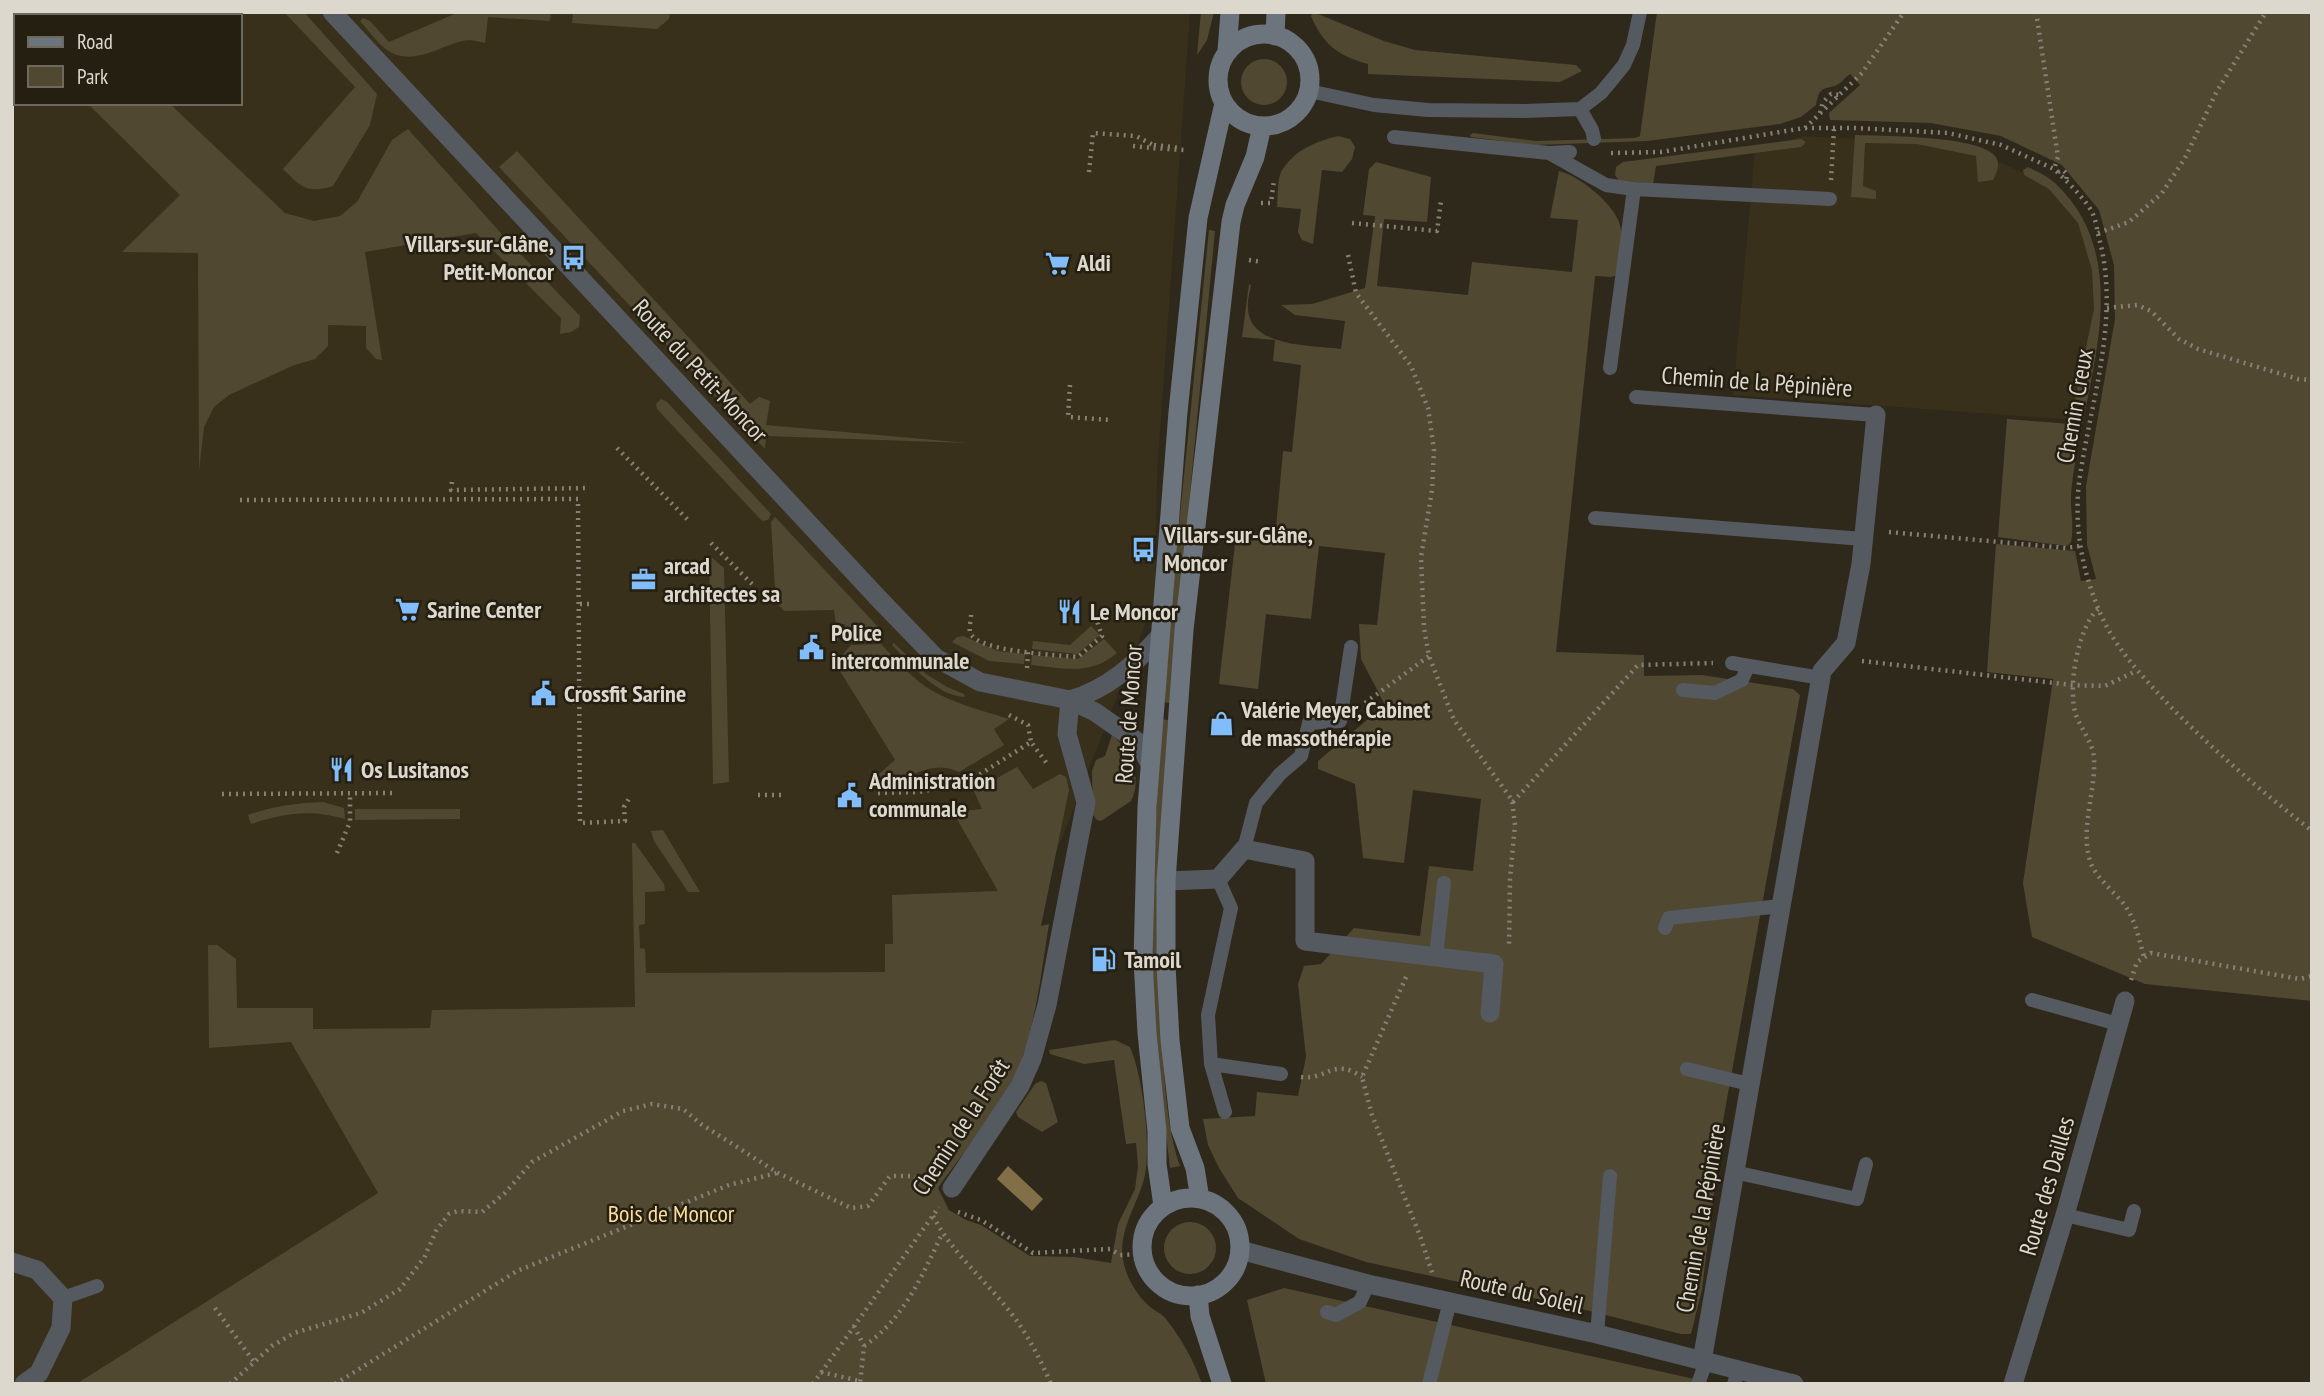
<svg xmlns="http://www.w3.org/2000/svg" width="2324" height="1396" font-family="'PT Sans Narrow',sans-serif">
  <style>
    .built { fill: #38301a; fill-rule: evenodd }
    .green { fill: #514832 }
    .water { fill: #806f47 }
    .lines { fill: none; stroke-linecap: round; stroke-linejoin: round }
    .path { stroke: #868175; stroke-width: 4.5; stroke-dasharray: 2 5; stroke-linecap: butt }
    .service { stroke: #545a60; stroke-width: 14 }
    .minor { stroke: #545a60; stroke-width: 19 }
    .secondary { stroke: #6c747e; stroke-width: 19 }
    .labels { text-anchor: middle; stroke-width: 5; stroke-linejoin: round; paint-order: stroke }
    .poi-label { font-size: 24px; font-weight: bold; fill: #dcd8ce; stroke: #251f11; text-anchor: start }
    .street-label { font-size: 24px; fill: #dcd8ce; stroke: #251f11 }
    .park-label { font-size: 24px; fill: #fbde9b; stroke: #251f11 }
  </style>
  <rect width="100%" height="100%" fill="#2f291b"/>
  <!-- built -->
  <path class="built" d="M12 12H1190L1157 474 1155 599 935 1164 378 1193 76 1384H12ZM16 16H240V103H16Z
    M1803 136 1922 142 1988 157 2053 186 2081 223 2096 268 2098 309 2077 420 1733 395 1755 150Z"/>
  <!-- green -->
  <path class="green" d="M284 12H304L377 94 370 125 333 186C307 194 301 187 283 169L355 87Z
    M459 12H551L550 21 488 17 485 43C477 41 470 39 462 41 438 47 412 67 387 50 377 43 368 30 360 21L363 18 370 21 389 42Z
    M573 12H670L669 19 657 29 572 23Z
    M1201 12H1214L1207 40 1197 55Z
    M1313 12 1384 41 1415 50 1576 65 1582 71 1560 82 1368 74V64C1339 56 1323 45 1311 16Z
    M1657 12H2312V1001L2145 984 2032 937 2023 883 2053 679 1987 672 1996 544 2075 551 2081 581 2096 579 2087 545 2086 486 2115 319 2114 265 2099 210 2062 165 2001 136 1931 123 1830 120 1829 113 1860 85 1850 74C1845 78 1840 84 1835 86 1821 89 1819 89 1816 105L1801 117 1780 124 1647 141 1535 145 1471 137 1470 135 1473 133 1536 141 1635 138 1640 136Z
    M1241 82a23 23 0 1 1 46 0a23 23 0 1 1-46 0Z
    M87 103H169L285 213 314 221 340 216 357 202 392 140 408 129 507 240 580 316 579 327 571 332 560 334 561 318 476 233 365 252 382 360 376 359 366 348V326L328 325V346L315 359 292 366 229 395 214 407 204 427 199 470 198 253 122 252 180 195Z
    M1855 135C1880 136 1987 135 1997 159 2000 166 1996 174 1993 180L1978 182 1976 156 1917 144 1865 143 1863 186 1876 191V199L1851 197Z
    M1338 136 1350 139 1355 147 1352 159 1342 172 1322 170 1313 244 1302 240 1298 232 1301 209 1277 207C1278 197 1277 181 1281 172 1294 150 1315 142 1338 136Z
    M1801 139 1806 142 1801 147 1656 166 1653 184 1619 180 1615 175 1616 167 1623 162Z
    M517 151 750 404 759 397 770 401 766 425 968 443 766 436 765 449 499 167Z
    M1376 162 1431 177 1427 222 1384 219 1377 286 1468 295 1472 262 1572 272 1578 220 1550 218 1559 171C1580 176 1619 207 1621 230 1623 244 1618 261 1617 275L1611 277 1595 276 1556 652 1644 655V676L1702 675 1793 689 1800 695 1723 1121 1702 1289 1691 1334H1681L1566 1305 1366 1262 1299 1239 1238 1198 1219 1168 1208 1145 1203 1119 1255 1116 1257 1092 1298 1096 1306 1057 1298 984 1304 966 1321 964 1354 928 1420 936 1429 866 1473 871 1481 799 1413 790 1404 863 1363 858 1355 784 1318 769V761L1385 705 1361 659 1359 624 1377 625 1385 553 1319 546 1311 619 1266 614 1258 689 1219 684 1236 535 1275 539 1283 451 1292 452 1301 365 1273 361 1275 340 1242 337 1249 284 1251 285C1250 292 1247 300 1248 308 1249 348 1313 345 1341 349L1345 321 1295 315 1281 305 1312 304 1365 288 1375 216 1363 215 1369 169Z
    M2028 167C2036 171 2048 176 2055 183 2133 256 2091 368 2076 457 2074 471 2071 486 2071 500 2071 514 2074 528 2071 542L2067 546 1998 537 2007 419 2070 424 2094 309 2092 270 2078 223 2049 189 2024 175 2023 170Z
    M1209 230 1215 231 1170 703 1161 702Z
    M661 399 667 402 771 514 768 520 762 521 657 409 656 404Z
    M775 517 883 632 846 634 845 624H836L834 610 784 611 764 589H775L771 522Z
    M709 555 724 568 729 782 713 784Z
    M1091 626 1100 635 1077 654 1032 649 1033 641 1070 645Z
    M963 636 998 651 1025 654 1024 664 989 661 952 642 957 637Z
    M1104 639 1117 653C1090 676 1064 668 1031 665L1032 655 1078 659Z
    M894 643 926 674 947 687 964 694 965 697C936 696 911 664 892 645Z
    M881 644C895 659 909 675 926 687 951 703 981 710 1009 719L994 729 1004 745 959 772C932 760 914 775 889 787L878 775 895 760 835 663 851 645Z
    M1160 719 1168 720C1162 829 1154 936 1162 1045 1165 1085 1167 1129 1180 1166L1170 1168 1159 1073 1153 988 1152 910Z
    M1112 735C1130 750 1143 779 1131 801L1101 821 1097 820 1093 815 1092 771 1096 760 1105 756Z
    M1017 767 1033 789 1060 774 1066 777 1069 790 1041 926 1049 924C1041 973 1036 1025 1017 1072 1001 1111 962 1153 938 1188L949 1210 966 1220 981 1225 1030 1256 1074 1257 1111 1263 1118 1224 1135 1189 1138 1166 1136 1143 1126 1144 1114 1060 1084 1064 1050 1054 1049 1050 1115 1040 1130 1047C1143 1077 1152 1148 1144 1179 1137 1206 1118 1231 1123 1260 1126 1277 1136 1294 1149 1306 1154 1311 1162 1313 1166 1319 1181 1338 1194 1361 1202 1384H76L378 1193 291 1042 209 1048 208 945H217L236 959 237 1008H313V1029L430 1028 432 1010 635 1007 632 843H635L664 884 665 891 645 892V924L639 925 640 948 645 949 646 973 885 972V944H893L892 895 998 891 953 812 982 809 974 791Z
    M323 802 344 808 345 819C311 809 285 813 251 824L248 815C273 806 297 803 323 802Z
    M355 809H460V819L355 820Z
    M663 830 700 892H688L654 841 651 831Z
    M1041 1081 1046 1083 1058 1122 1042 1132 1018 1117 1016 1112 1035 1084Z
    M1164 1248a26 26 0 1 1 52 0a26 26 0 1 1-52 0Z
    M1284 1288 1717 1384H1266L1247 1300Z"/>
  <!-- water -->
  <path class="water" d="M1008 1166 1043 1199 1032 1211 997 1179Z"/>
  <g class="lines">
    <!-- path -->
    <path class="path" d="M2036 12 2058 157 2054 169
      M1820 113 1823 102 1831 94 1841 95
      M1805 128 1862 73 1904 12
      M1154 145 1180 148
      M1133 146 1153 148
      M1611 153 1661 152 1804 128H1855L1948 133 2001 145 2054 169C2065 179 2085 199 2092 212 2096 220 2097 230 2099 238 2121 319 2090 402 2079 483 2074 526 2082 569 2098 608 2113 646 2141 675 2169 705 2214 751 2261 791 2312 831
      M1089 172 1093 133 1136 136 1153 145V148L1184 150
      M2058 172 2063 170 2067 174 2066 181
      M1831 180 1834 128
      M1261 203H1271L1274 180
      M1352 223 1437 231 1441 201
      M2098 233 2129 222 2162 193 2185 158 2217 91 2266 12
      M1348 255 1356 293 1411 366 1428 408 1434 450 1432 490 1421 557 1424 628 1429 656 1454 720 1512 800 1515 825 1510 879 1509 948
      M1249 260 1262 262
      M2107 308 2137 305 2151 311 2179 339 2198 349 2298 379 2312 380
      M1070 385 1068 417 1110 420
      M617 448 688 520
      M452 482 451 490 590 488
      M240 500 578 499 580 823 625 821 624 807 631 795
      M1889 532 2066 548 2080 546
      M711 543 755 587
      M580 604H591
      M2098 609C2078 627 2067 689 2076 715 2082 731 2093 742 2094 759 2096 793 2078 833 2092 866 2099 880 2113 891 2123 903 2135 918 2139 939 2144 957
      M971 615C971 620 969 628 970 632 975 652 1059 655 1078 657L1102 636 1097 621
      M836 639 884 641
      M1862 661 2072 685 2105 686 2136 671
      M1027 668 1028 652
      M573 702H580
      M1365 703 1429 656
      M1009 715 1028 725 1031 742
      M878 793 919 792 966 783 1031 742 1048 765
      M222 794 394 793
      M758 795H783
      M1513 802 1638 665 1713 663
      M337 853 350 822V793
      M1406 977 1362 1077 1372 1115 1420 1236 1433 1275
      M2131 980 2137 962 2151 953 2300 979 2312 976
      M1301 1077C1328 1080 1333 1057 1362 1077
      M958 1212 981 1220 1033 1253 1110 1249 1120 1255 1143 1254
      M933 1216C953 1255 988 1282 1014 1317 1029 1337 1041 1361 1051 1384
      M215 1308 254 1362
      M854 1326 864 1346 860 1384
      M864 1346C904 1319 922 1276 942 1234
      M821 1372 860 1381
      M230 1384 272 1346 294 1333 361 1313 400 1289 424 1258 436 1231 449 1214 458 1211 482 1212 505 1193 532 1162 623 1111 652 1104 683 1109 701 1124 778 1173 851 1208 868 1206 890 1176H913L928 1185
      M335 1384 517 1271 729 1185 777 1173
      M813 1384 939 1207"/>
    <!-- service -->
    <path class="service" d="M1309 91 1374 105 1428 110 1524 111 1580 109 1601 93 1624 65 1633 45 1640 12
      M1580 109 1592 130 1594 139
      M1394 137 1549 153 1570 152
      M1549 153 1606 185 1634 189 1610 368
      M1634 189 1830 199
      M1636 397 1876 415
      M1595 518 1863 539
      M1732 663 1821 678
      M1683 690 1715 693 1742 680 1748 666
      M1244 849 1256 803 1280 774 1301 756 1309 723 1340 721 1351 647
      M1218 879 1231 908 1208 1015 1211 1064 1225 1112
      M1665 928 1669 918 1781 906
      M1436 957 1444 883
      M2032 1000 2118 1024
      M1211 1064 1281 1074
      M1687 1069 1749 1084
      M1734 1172 1857 1199 1866 1164
      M2065 1215 2129 1230 2134 1211
      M63 1298 97 1286
      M1327 1312 1336 1315 1360 1302 1368 1284
      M1597 1334 1610 1176
      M1429 1384 1450 1301
      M1698 1384 1706 1362
      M1734 1384 1738 1370"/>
    <!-- minor -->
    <path class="minor" d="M332 12 880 600 936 658 980 682 1070 700 1095 712 1138 742 1150 764
      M1070 700C1108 689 1134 665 1160 636
      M1166 881 1218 879 1244 849 1305 861V941L1494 964 1490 1013
      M952 1188 1020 1086 1032 1059 1047 1005 1086 802 1067 734 1070 700
      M1240 1250 1368 1284 1597 1334 1794 1384
      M12 1262 37 1270 63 1298 61 1328 39 1373 24 1384
      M1702 1361 1822 671 1846 643 1861 564 1876 415
      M2013 1384 2065 1215 2125 1001"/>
    <!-- secondary -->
    <path class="secondary" d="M1218 80a46 46 0 1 1 92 0a46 46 0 1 1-92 0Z
      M1275 36 1276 12
      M1227 51 1230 12
      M1142 1247a49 49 0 1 1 98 0a49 49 0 1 1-98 0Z
      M1200 1199 1195 1168 1180 1128 1170 1040 1166 965V881L1184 630 1231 222 1235 205 1255 157 1262 126
      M1163 1206 1157 1164V1131L1147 1033 1143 960 1147 807 1178 412 1198 218 1224 103
      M1198 1295 1200 1316 1222 1384"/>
  </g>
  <!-- icons -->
  <defs>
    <symbol id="bus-bare" viewBox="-9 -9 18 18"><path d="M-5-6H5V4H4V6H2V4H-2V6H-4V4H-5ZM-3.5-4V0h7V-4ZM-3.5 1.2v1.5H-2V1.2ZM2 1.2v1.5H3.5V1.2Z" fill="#80bdfa" stroke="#251f11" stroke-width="2.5" paint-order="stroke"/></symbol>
    <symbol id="supermarket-bare" viewBox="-9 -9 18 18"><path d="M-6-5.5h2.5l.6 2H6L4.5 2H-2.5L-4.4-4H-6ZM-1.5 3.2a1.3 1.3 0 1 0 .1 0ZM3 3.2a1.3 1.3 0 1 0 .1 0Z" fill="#80bdfa" stroke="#251f11" stroke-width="2.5" paint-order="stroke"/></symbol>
    <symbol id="office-bare" viewBox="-9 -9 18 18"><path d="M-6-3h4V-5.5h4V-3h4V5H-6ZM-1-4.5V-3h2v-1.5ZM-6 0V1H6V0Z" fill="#80bdfa" stroke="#251f11" stroke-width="2.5" paint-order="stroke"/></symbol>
    <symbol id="restaurant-bare" viewBox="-9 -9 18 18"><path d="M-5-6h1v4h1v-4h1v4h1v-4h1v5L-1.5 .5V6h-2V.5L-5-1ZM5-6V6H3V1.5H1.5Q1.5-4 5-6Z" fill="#80bdfa" stroke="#251f11" stroke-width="2.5" paint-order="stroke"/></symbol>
    <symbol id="civic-bare" viewBox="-9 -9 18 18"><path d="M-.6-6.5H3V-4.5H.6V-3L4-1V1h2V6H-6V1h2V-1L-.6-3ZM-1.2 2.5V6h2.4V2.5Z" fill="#80bdfa" stroke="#251f11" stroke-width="2.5" paint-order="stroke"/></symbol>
    <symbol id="shop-bare" viewBox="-9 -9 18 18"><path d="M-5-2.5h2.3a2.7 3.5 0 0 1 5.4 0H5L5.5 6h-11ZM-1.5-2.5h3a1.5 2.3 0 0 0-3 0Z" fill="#80bdfa" stroke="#251f11" stroke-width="2.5" paint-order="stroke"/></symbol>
    <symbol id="fuel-bare" viewBox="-9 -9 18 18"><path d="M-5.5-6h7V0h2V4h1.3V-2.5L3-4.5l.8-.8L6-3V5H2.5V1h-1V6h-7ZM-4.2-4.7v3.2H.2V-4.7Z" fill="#80bdfa" stroke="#251f11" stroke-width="2.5" paint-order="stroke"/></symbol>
  </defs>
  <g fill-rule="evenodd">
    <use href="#bus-bare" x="556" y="240" width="35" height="35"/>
    <use href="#supermarket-bare" x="1040" y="246" width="35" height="35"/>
    <use href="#bus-bare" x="1126" y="532" width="35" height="35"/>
    <use href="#office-bare" x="626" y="562" width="35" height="35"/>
    <use href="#supermarket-bare" x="390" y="592" width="35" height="35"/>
    <use href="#restaurant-bare" x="1052" y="594" width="35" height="35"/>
    <use href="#civic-bare" x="794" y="630" width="35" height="35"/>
    <use href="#civic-bare" x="526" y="676" width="35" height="35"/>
    <use href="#shop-bare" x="1204" y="706" width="35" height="35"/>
    <use href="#restaurant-bare" x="324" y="752" width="35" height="35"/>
    <use href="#civic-bare" x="832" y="778" width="35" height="35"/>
    <use href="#fuel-bare" x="1086" y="942" width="35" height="35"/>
  </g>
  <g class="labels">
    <!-- poi labels -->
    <g class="poi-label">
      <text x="554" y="252" text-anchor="end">Villars-sur-Glâne,<tspan x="554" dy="28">Petit-Moncor</tspan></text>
      <text x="1077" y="271">Aldi</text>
      <text x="1164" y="543">Villars-sur-Glâne,<tspan x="1164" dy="28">Moncor</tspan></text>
      <text x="664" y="574">arcad<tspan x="664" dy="28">architectes sa</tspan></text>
      <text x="427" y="618">Sarine Center</text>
      <text x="1090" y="620">Le Moncor</text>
      <text x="831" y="641">Police<tspan x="831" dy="28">intercommunale</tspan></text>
      <text x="564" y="702">Crossfit Sarine</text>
      <text x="1241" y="718">Valérie Meyer, Cabinet<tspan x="1241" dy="28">de massothérapie</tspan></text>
      <text x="361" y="778">Os Lusitanos</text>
      <text x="869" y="789">Administration<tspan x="869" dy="28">communale</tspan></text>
      <text x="1124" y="968">Tamoil</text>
    </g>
    <!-- street labels -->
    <g class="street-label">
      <text transform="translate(700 371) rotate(47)" y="8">Route du Petit-Moncor</text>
      <text transform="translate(1757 382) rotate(4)" y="8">Chemin de la Pépinière</text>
      <text transform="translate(2075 406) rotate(-80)" y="8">Chemin Creux</text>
      <text transform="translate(1129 714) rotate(-86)" y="8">Route de Moncor</text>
      <text transform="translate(961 1127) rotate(-57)" y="8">Chemin de la Forêt</text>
      <text transform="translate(2047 1186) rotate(-74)" y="8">Route des Dailles</text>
      <text transform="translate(1701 1218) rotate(-80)" y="8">Chemin de la Pépinière</text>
      <text transform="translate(1522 1292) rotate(13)" y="8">Route du Soleil</text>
    </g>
    <!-- park labels -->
    <g class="park-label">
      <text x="671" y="1222">Bois de Moncor</text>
    </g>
  </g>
  <!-- border -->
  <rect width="2324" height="1396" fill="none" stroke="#dcd8ce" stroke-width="28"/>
  <!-- legend -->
  <rect x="14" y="14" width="228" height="91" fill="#251f11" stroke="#6e695d" stroke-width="2"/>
  <rect x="28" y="37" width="35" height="10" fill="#6c747e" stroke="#6e695d" stroke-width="2"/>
  <text x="77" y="49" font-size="21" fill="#dcd8ce">Road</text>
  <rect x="28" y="66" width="35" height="21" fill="#514832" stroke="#6e695d" stroke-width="2"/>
  <text x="77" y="84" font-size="21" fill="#dcd8ce">Park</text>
</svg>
